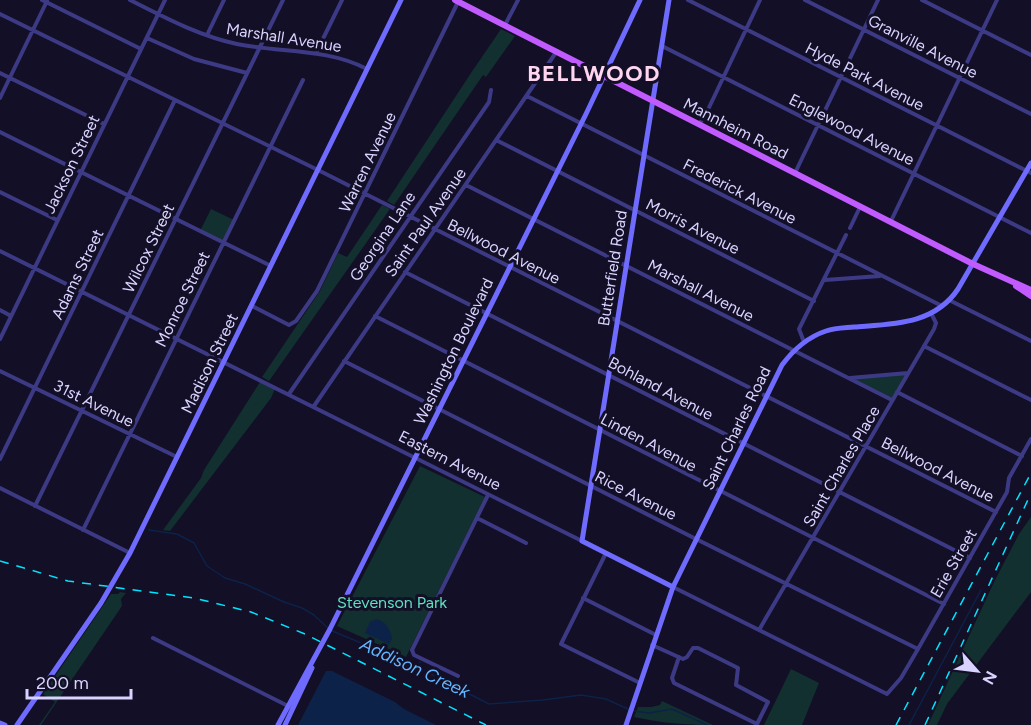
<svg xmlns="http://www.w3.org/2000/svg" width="1031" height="725" font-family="Figtree,sans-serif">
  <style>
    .green { fill: #12302f }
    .water { fill: #0c2248 }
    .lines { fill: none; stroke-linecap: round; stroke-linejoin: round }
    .stream { stroke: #0c2248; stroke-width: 1.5 }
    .street { stroke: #3d3a85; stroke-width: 4 }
    .secondary { stroke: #6f6bff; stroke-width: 5 }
    .primary { stroke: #c25bff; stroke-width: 6 }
    .rail { stroke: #00e5ff; stroke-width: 1.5; stroke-dasharray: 9 8; stroke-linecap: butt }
    .labels { text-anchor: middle; stroke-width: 6; stroke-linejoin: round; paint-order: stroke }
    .street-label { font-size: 16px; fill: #d9d4ff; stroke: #130f26 }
    .park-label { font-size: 16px; fill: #5fe0c0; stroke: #130f26 }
    .water-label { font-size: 18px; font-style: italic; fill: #62b6ff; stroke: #130f26 }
    .district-label { font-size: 22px; font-weight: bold; letter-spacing: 1.5px; fill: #ffd6f0; stroke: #130f26 }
  </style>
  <rect width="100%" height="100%" fill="#130f26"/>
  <!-- green -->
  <path class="green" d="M501 29 515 36 486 77 483 75 394 205 387 201 471 73Z
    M382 205 390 209 269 381 262 377 320 291 338 253 347 257Z
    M211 209 234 220 223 242 200 231Z
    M907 374 892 399 851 378Z
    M260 382 275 389 271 398 170 531 163 530 201 478 204 470Z
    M420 466 485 497 406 657 337 626Z
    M1031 517V592L947 704 937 725H928L994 582 1019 534Z
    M120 592 126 593 121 599 122 606 41 725H39L55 702 43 694 111 594H118Z
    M791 669 819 683 802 725H764Z
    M662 701 713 725C686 725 661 723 634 717L638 707H651L660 705Z"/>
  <!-- water -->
  <path class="water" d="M376 619C385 621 391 629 392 639L389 644 365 633 370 622Z
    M326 671H332L395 702 404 709 436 725H298Z"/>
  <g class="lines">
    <!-- stream -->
    <path class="stream" d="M149 530 177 534 194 543 207 566 225 578 245 584 284 602 302 608 314 615 330 630 409 663 489 704 543 700 581 695 606 699 630 710
      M416 670 420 662
      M634 711 649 713 672 709 707 725
      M909 725 981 590"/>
    <!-- street -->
    <path class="street" d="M42 0 141 49
      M130 0C164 17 199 36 237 44 281 53 327 48 367 69
      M688 0 1031 173
      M805 0 1031 114
      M922 0 1031 55
      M0 14 322 172 996 512
      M505 25 518 0
      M207 35 224 0
      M147 38 194 59 247 73
      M662 46 1031 233
      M316 53 342 0
      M0 73 104 124
      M527 96 942 306
      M0 98 47 1
      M699 124 705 116 760 0
      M0 132 271 266
      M496 140 814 301
      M795 173 878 0
      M466 185 892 400
      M0 192 57 220
      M891 221 997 0
      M850 228 860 207
      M0 251 582 541
      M405 272 970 558
      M825 280 880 276
      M949 300 1031 341
      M252 306 289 325 296 321 317 291 458 2
      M0 310 11 316
      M375 316 944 604
      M0 339 165 0
      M804 342 799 329 846 235
      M924 346 1031 400
      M344 361 696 539 918 649
      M0 371 177 457
      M850 378 908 373
      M897 392 1022 456
      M289 394 489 102 491 90
      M314 406 557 51
      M0 459 175 100
      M0 488 130 553
      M35 506 283 0
      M477 518 526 543
      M83 530 303 80
      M606 553 561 644 640 683
      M673 587 887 694 901 678 918 649 1007 492 1009 478 1031 439
      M583 598 656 635
      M759 630 934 329 936 323 931 313
      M153 638 290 707
      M652 645 683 659 687 657 693 648H698L738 668 736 685 768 702 757 724 674 683 672 678 679 657
      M458 676 414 655 412 650 488 495"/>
    <!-- secondary -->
    <path class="secondary" d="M669 0 582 541 673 587
      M0 723 5 725
      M17 725 101 603 130 553 401 0
      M278 725 330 629 586 114 640 0
      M285 725 312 668
      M626 725 673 587 782 365C794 349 808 337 826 331 835 328 844 328 854 327 892 324 934 325 958 289L1031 163"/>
    <!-- primary -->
    <path class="primary" d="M455 0 973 264 1031 290
      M1016 286 1031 296"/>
    <!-- rail -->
    <path class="rail" d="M0 561 68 581 194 598 251 612 305 634 486 725
      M896 725 1031 473
      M925 725 1031 493"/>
  </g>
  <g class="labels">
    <!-- street labels -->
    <g class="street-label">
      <text transform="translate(284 37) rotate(9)" y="6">Marshall Avenue</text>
      <text transform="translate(923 46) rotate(27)" y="6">Granville Avenue</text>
      <text transform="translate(865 76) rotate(27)" y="6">Hyde Park Avenue</text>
      <text transform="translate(736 128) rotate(27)" y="6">Mannheim Road</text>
      <text transform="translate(852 129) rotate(27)" y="6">Englewood Avenue</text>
      <text transform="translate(367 162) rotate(-64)" y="6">Warren Avenue</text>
      <text transform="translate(71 164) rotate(-64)" y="6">Jackson Street</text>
      <text transform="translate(740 191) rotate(27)" y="6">Frederick Avenue</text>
      <text transform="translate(425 222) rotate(-55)" y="6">Saint Paul Avenue</text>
      <text transform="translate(693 226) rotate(27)" y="6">Morris Avenue</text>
      <text transform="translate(382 236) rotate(-56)" y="6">Georgina Lane</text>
      <text transform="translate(148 248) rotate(-64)" y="6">Wilcox Street</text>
      <text transform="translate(504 251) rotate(27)" y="6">Bellwood Avenue</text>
      <text transform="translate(612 268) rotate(-81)" y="6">Butterfield Road</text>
      <text transform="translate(77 274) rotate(-64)" y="6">Adams Street</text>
      <text transform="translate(701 290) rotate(27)" y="6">Marshall Avenue</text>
      <text transform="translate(182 299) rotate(-64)" y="6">Monroe Street</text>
      <text transform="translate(453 351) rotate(-64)" y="6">Washington Boulevard</text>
      <text transform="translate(209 363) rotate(-64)" y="6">Madison Street</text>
      <text transform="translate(661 388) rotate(28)" y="6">Bohland Avenue</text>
      <text transform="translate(94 403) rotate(26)" y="6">31st Avenue</text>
      <text transform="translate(736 428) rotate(-64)" y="6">Saint Charles Road</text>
      <text transform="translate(649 442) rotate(28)" y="6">Linden Avenue</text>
      <text transform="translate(450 460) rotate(27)" y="6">Eastern Avenue</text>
      <text transform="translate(841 466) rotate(-60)" y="6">Saint Charles Place</text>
      <text transform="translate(938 469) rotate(27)" y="6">Bellwood Avenue</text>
      <text transform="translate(636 495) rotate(27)" y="6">Rice Avenue</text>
      <text transform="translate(953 563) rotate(-60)" y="6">Erie Street</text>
    </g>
    <!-- park labels -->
    <g class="park-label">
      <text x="392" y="608">Stevenson Park</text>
    </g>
    <!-- water labels -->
    <g class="water-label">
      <text transform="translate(415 668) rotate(25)" y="6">Addison Creek</text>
    </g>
    <!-- district labels -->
    <g class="district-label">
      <text x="594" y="81">BELLWOOD</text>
    </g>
  </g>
  <!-- north arrow -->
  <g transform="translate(977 671) rotate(118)" stroke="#130f26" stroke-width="4.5" paint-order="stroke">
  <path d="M0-4.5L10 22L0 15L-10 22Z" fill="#d9d4ff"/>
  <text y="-9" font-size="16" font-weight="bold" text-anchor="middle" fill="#d9d4ff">N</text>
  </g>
  <!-- scale -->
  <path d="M27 689v9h104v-9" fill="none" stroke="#d9d4ff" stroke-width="3"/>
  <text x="36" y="689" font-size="18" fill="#d9d4ff" stroke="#130f26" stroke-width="4.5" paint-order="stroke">200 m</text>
</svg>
